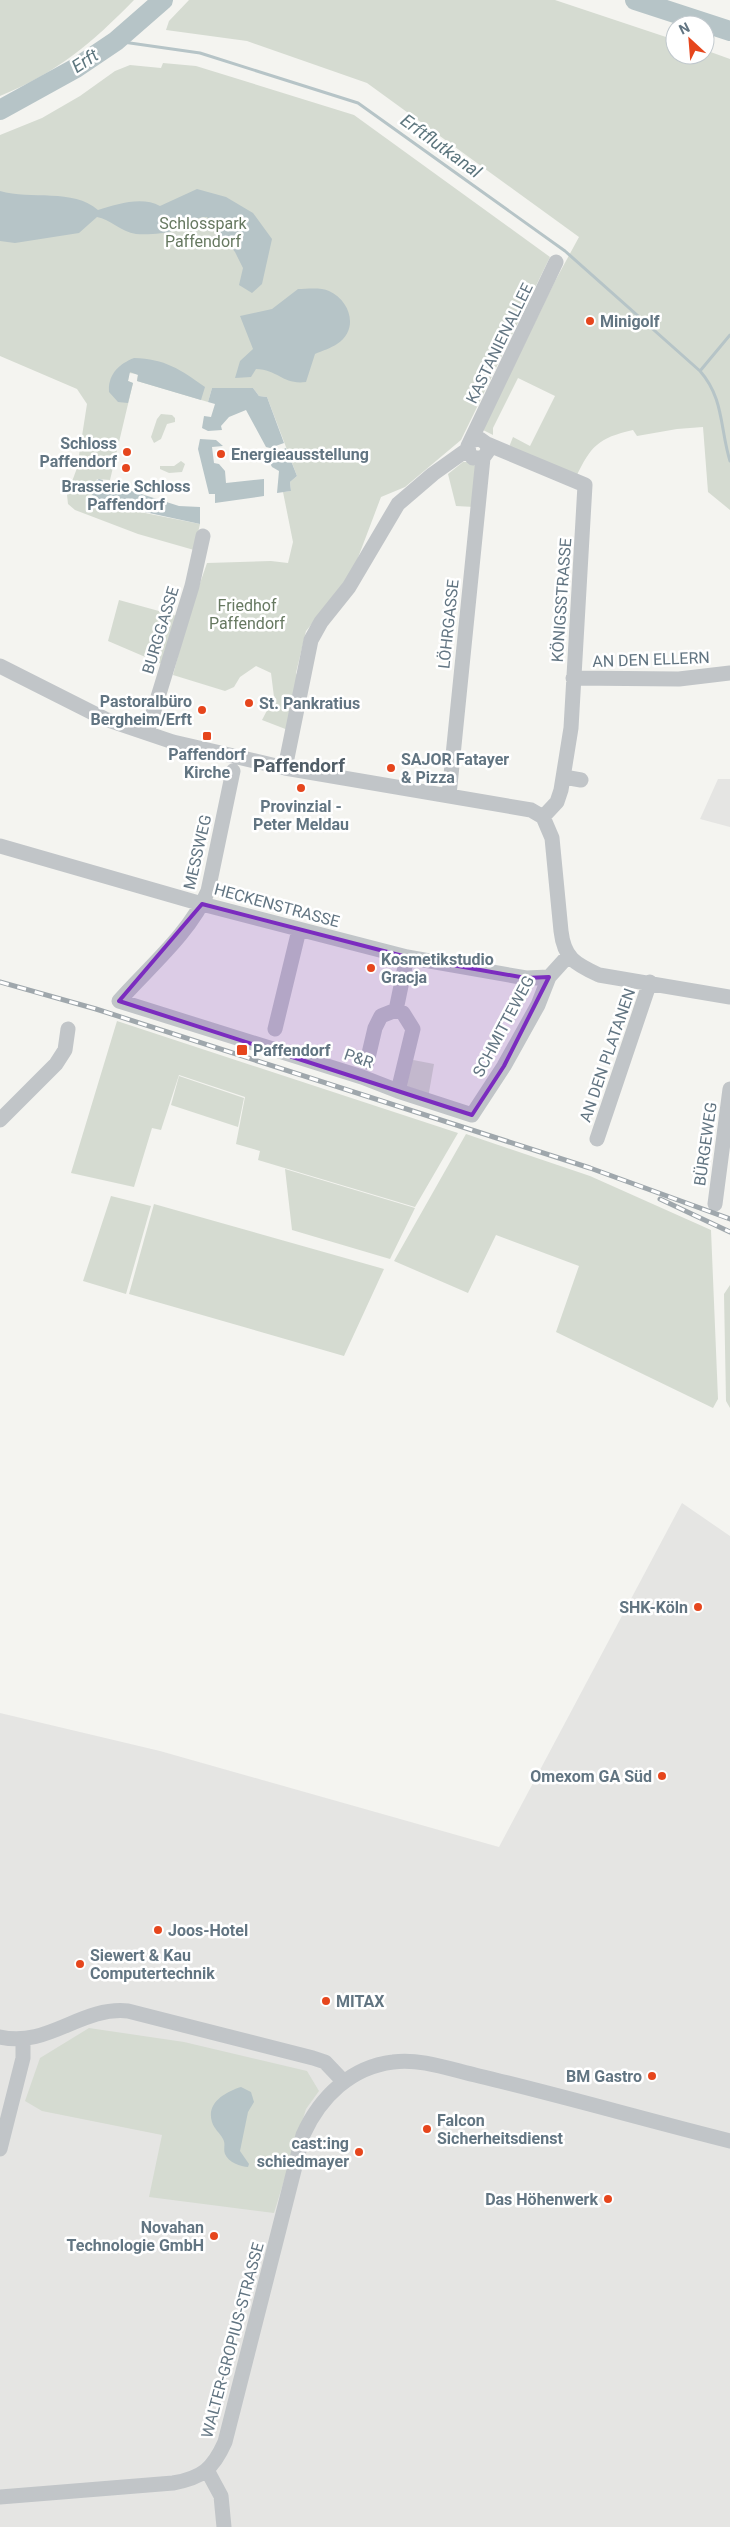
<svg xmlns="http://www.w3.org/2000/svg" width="730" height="2527" font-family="Roboto,sans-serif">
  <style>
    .built { fill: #e5e5e3 }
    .green { fill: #d5dbd1 }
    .water { fill: #b6c4c7 }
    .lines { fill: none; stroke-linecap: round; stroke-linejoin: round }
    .stream { stroke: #b6c4c7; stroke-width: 3 }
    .river { stroke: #b6c4c7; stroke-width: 20 }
    .minor { stroke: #c1c5c8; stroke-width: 15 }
    .rail-casing { stroke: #9fa7ac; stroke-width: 5 }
    .rail { stroke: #fff; stroke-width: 3; stroke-dasharray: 9; stroke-linecap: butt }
    .marked { fill: #7b2cbf; fill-opacity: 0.2; stroke: #7b2cbf; stroke-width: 4; stroke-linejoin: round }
    .poi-dot { fill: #e6461d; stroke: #fff; stroke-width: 2 }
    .labels { text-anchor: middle; stroke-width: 5; stroke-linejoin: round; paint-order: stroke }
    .park-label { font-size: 16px; fill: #677961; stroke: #fff }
    .poi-label { font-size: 16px; font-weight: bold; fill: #627582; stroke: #fff; text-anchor: start }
    .street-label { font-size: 16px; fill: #627582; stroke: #fff }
    .water-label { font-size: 18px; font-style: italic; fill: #5e777f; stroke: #fff }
    .quarter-label { font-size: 19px; font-weight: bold; fill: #505d67; stroke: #fff }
  </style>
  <rect width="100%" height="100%" fill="#f4f4f0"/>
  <!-- built -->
  <path class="built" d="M718 779H730V827L700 819Z
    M682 1503 730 1536V2527H0V1713L160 1751 499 1847Z"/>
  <!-- green -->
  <path class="green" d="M0 0H134C92 43 57 73 0 96Z
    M189 0H555L675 40V55H705V50L730 59V510L708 492 703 427 677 429 637 436 633 430C598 438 591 446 576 477L509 447 513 437 530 446 555 396 518 378 493 428V435L483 430 554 283 579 237 367 83 247 41 166 30 169 21Z
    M163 63 196 66 354 115 550 257 461 440 405 487 381 497 356 563 339 590 306 631 296 673 300 682 288 730 262 720 274 697 271 673 256 666 240 677 234 687 225 691 173 675 188 618 207 563 271 561 288 563 293 542 283 492 291 491 290 482 297 476 267 397 259 396 253 388H212L208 402 137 381 138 374 129 373 128 381 133 383 110 480 97 479 91 492 95 498 120 508 200 524 194 550 138 534 75 510 68 504 67 495 77 468 87 404 77 389 0 356V135L42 118 80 96 115 71 130 65 161 68Z
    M161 414 172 415 175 418V422L167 424 161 439 154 443 151 437 157 419Z
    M181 461 185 464 182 472 169 473 160 469V466H174Z
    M463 462H471L475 466 474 507 456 506 448 474Z
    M119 600 177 616 164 665 108 641Z
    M117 1021 458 1133 415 1207 258 1160 260 1151 236 1144 245 1097 179 1075 161 1130 152 1128 134 1187 71 1173Z
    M408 1059 434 1064 428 1098 401 1090Z
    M179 1076 244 1098 238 1127 171 1105Z
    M466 1134 590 1176 711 1230 718 1399 713 1408 556 1332 579 1266 496 1235 468 1293 394 1261Z
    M285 1169 415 1208 390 1259 292 1230Z
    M111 1196 151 1206 126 1294 83 1281Z
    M154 1204 384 1269 344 1356 129 1294Z
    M730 1285V1408L726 1401 724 1294Z
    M89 2028 184 2042 307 2071 319 2091 306 2109 274 2213 149 2197 162 2135 42 2111 25 2101 40 2058Z"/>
  <!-- water -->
  <path class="water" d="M197 189 226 197 253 213 272 239 262 284 252 293 239 285 243 268 235 252 207 217C194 217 186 225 175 230 165 234 146 235 136 234 121 232 110 219 97 217L79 233 15 243 0 241V191C31 200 73 188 98 210 117 204 142 196 160 206Z
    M298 289C306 289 321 287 329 291 351 301 359 330 337 344 331 348 322 351 315 354L306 382C283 385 279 370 256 369L251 377 235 378 240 361 253 349 240 316 272 309Z
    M134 358C165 359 180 369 205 387L201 400 137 381 138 375 130 372 128 381 133 383 128 403 118 402 109 392C108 374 119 364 134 358Z
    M212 388H253L259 396 267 397 284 443 270 448 266 447 246 410 229 417 221 426 222 430 208 431 202 428 204 416 211 417 215 404 208 402Z
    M200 439 216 440 223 446 212 447 214 463 219 464 225 471 226 483 264 479V496L215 503V494H209L198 449Z
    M286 448 297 476 290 482 291 491 277 493 279 471 272 467 267 457Z
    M99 479 103 480 101 488 111 491 113 485 179 506 200 507V524L103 503C94 499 88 493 92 483Z
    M241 2087 251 2092 254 2102 248 2112 240 2151 249 2164 248 2167C241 2167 228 2162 225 2154 223 2149 226 2144 223 2139 220 2133 214 2129 212 2122 206 2103 225 2092 241 2087Z"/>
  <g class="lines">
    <!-- stream -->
    <path class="stream" d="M116 41 200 53 358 103 565 251 700 371C724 398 720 429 730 461
      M700 371 730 335"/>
    <!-- river -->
    <path class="river" d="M635 0 730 31
      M0 110 76 68 116 41 163 0"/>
    <!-- minor -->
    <path class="minor" d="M473 440 480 439 487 444 488 451 483 458H473L469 453 468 446 556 262
      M487 444 585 485 571 728 561 790 557 802 543 817
      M0 666 105 719 173 742 285 768 531 810 543 817 552 838 561 931C564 958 575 964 599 975L730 997
      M573 678 679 679 730 673
      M147 733 192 586 203 536
      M285 768 311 640 321 622 349 587 398 504 433 474 468 449
      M233 771 208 891C190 933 149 967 119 1001L362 1077 398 1091 472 1115 504 1066 538 1005 549 977 568 956
      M564 777 581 780
      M449 795 483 458
      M0 846 202 904 407 957 526 978 549 977
      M275 1029 299 930
      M367 1062 375 1028 381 1016 396 1010
      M398 1091 413 1029 403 1013 396 1010 407 957
      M0 1120 56 1064 65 1050 68 1029
      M597 1139 650 982
      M715 1204 730 1089
      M0 2037C48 2048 81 2006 128 2011L313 2058 325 2062 344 2082
      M0 2149 23 2058V2039
      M207 2470 221 2496 224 2527
      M0 2497 173 2483C202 2478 213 2469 225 2442L303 2135C320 2097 351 2067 393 2062 421 2058 452 2070 479 2076 563 2096 646 2120 730 2141"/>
    <defs>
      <path id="rail" d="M0 982 96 1009 590 1168 730 1219
        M660 1199 730 1232"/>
    </defs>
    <!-- rail casing -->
    <use href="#rail" class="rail-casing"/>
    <!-- rail -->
    <use href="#rail" class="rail"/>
  </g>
  <!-- marked area -->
  <path class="marked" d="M202 904 407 957 526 978 549 977 504 1066 472 1115 119 1001Z"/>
  <!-- markers -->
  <g class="poi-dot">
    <circle cx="590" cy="321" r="5"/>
    <circle cx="127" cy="452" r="5"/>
    <circle cx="221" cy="454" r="5"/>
    <circle cx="126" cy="468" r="5"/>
    <circle cx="249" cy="703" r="5"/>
    <circle cx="202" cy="710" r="5"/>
    <rect x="202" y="731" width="10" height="10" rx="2.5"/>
    <circle cx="391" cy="768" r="5"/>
    <circle cx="301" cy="788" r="5"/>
    <circle cx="371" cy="968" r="5"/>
    <rect x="236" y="1044" width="12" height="12" rx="2.5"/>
    <circle cx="698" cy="1607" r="5"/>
    <circle cx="662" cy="1776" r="5"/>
    <circle cx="158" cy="1930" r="5"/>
    <circle cx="80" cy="1964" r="5"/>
    <circle cx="326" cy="2001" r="5"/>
    <circle cx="652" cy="2076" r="5"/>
    <circle cx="427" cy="2129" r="5"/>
    <circle cx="359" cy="2152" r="5"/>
    <circle cx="608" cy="2199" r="5"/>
    <circle cx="214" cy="2236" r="5"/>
  </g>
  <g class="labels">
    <!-- park labels -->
    <g class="park-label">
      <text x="203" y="229">Schlosspark<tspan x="203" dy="18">Paffendorf</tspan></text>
      <text x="247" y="611">Friedhof<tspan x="247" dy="18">Paffendorf</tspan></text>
    </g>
    <!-- poi labels -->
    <g class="poi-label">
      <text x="600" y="327">Minigolf</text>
      <text x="117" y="449" text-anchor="end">Schloss<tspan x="117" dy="18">Paffendorf</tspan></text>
      <text x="231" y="460">Energieausstellung</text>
      <text x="126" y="492" text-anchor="middle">Brasserie Schloss<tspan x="126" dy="18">Paffendorf</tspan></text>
      <text x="192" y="707" text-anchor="end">Pastoralbüro<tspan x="192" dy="18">Bergheim/Erft</tspan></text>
      <text x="259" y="709">St. Pankratius</text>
      <text x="207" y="760" text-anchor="middle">Paffendorf<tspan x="207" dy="18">Kirche</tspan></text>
      <text x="401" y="765">SAJOR Fatayer<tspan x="401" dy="18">&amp; Pizza</tspan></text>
      <text x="301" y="812" text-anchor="middle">Provinzial -<tspan x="301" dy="18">Peter Meldau</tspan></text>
      <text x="381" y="965">Kosmetikstudio<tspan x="381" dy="18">Gracja</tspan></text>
      <text x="253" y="1056">Paffendorf</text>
      <text x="688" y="1613" text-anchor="end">SHK-Köln</text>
      <text x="652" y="1782" text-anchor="end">Omexom GA Süd</text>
      <text x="168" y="1936">Joos-Hotel</text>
      <text x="90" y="1961">Siewert &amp; Kau<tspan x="90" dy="18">Computertechnik</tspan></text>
      <text x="336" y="2007">MITAX</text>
      <text x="642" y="2082" text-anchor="end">BM Gastro</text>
      <text x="437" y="2126">Falcon<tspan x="437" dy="18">Sicherheitsdienst</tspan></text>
      <text x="349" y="2149" text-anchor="end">cast:ing<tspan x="349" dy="18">schiedmayer</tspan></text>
      <text x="598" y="2205" text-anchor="end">Das Höhenwerk</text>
      <text x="204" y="2233" text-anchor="end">Novahan<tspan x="204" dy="18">Technologie GmbH</tspan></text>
    </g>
    <!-- street labels -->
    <g class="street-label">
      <text transform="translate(499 343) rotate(-64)" y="6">KASTANIENALLEE</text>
      <text transform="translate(561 600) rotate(-86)" y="6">KÖNIGSSTRASSE</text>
      <text transform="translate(448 624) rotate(-84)" y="6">LÖHRGASSE</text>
      <text transform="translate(160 630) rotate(-73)" y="6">BURGGASSE</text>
      <text transform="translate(651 659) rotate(-2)" y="6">AN DEN ELLERN</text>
      <text transform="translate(197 852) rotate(-77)" y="6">MESSWEG</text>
      <text transform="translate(277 905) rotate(15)" y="6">HECKENSTRASSE</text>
      <text transform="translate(503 1026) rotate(-62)" y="6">SCHMITTEWEG</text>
      <text transform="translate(607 1055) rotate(-71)" y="6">AN DEN PLATANEN</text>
      <text transform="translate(359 1058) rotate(19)" y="6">P&amp;R</text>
      <text transform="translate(705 1144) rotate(-82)" y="6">BÜRGEWEG</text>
      <text transform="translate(232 2340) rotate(-75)" y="6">WALTER-GROPIUS-STRASSE</text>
    </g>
    <!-- water labels -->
    <g class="water-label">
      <text transform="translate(85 61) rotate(-33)" y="6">Erft</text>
      <text transform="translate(441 146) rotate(36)" y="6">Erftflutkanal</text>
    </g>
    <!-- quarter labels -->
    <g class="quarter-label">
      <text x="299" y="772">Paffendorf</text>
    </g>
  </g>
  <!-- north arrow -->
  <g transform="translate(690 40) rotate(334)"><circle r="24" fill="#ffffff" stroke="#c0c8cd"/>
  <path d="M0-4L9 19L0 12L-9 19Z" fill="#e6461d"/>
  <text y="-8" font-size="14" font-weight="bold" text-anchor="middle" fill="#627582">N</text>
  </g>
</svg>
